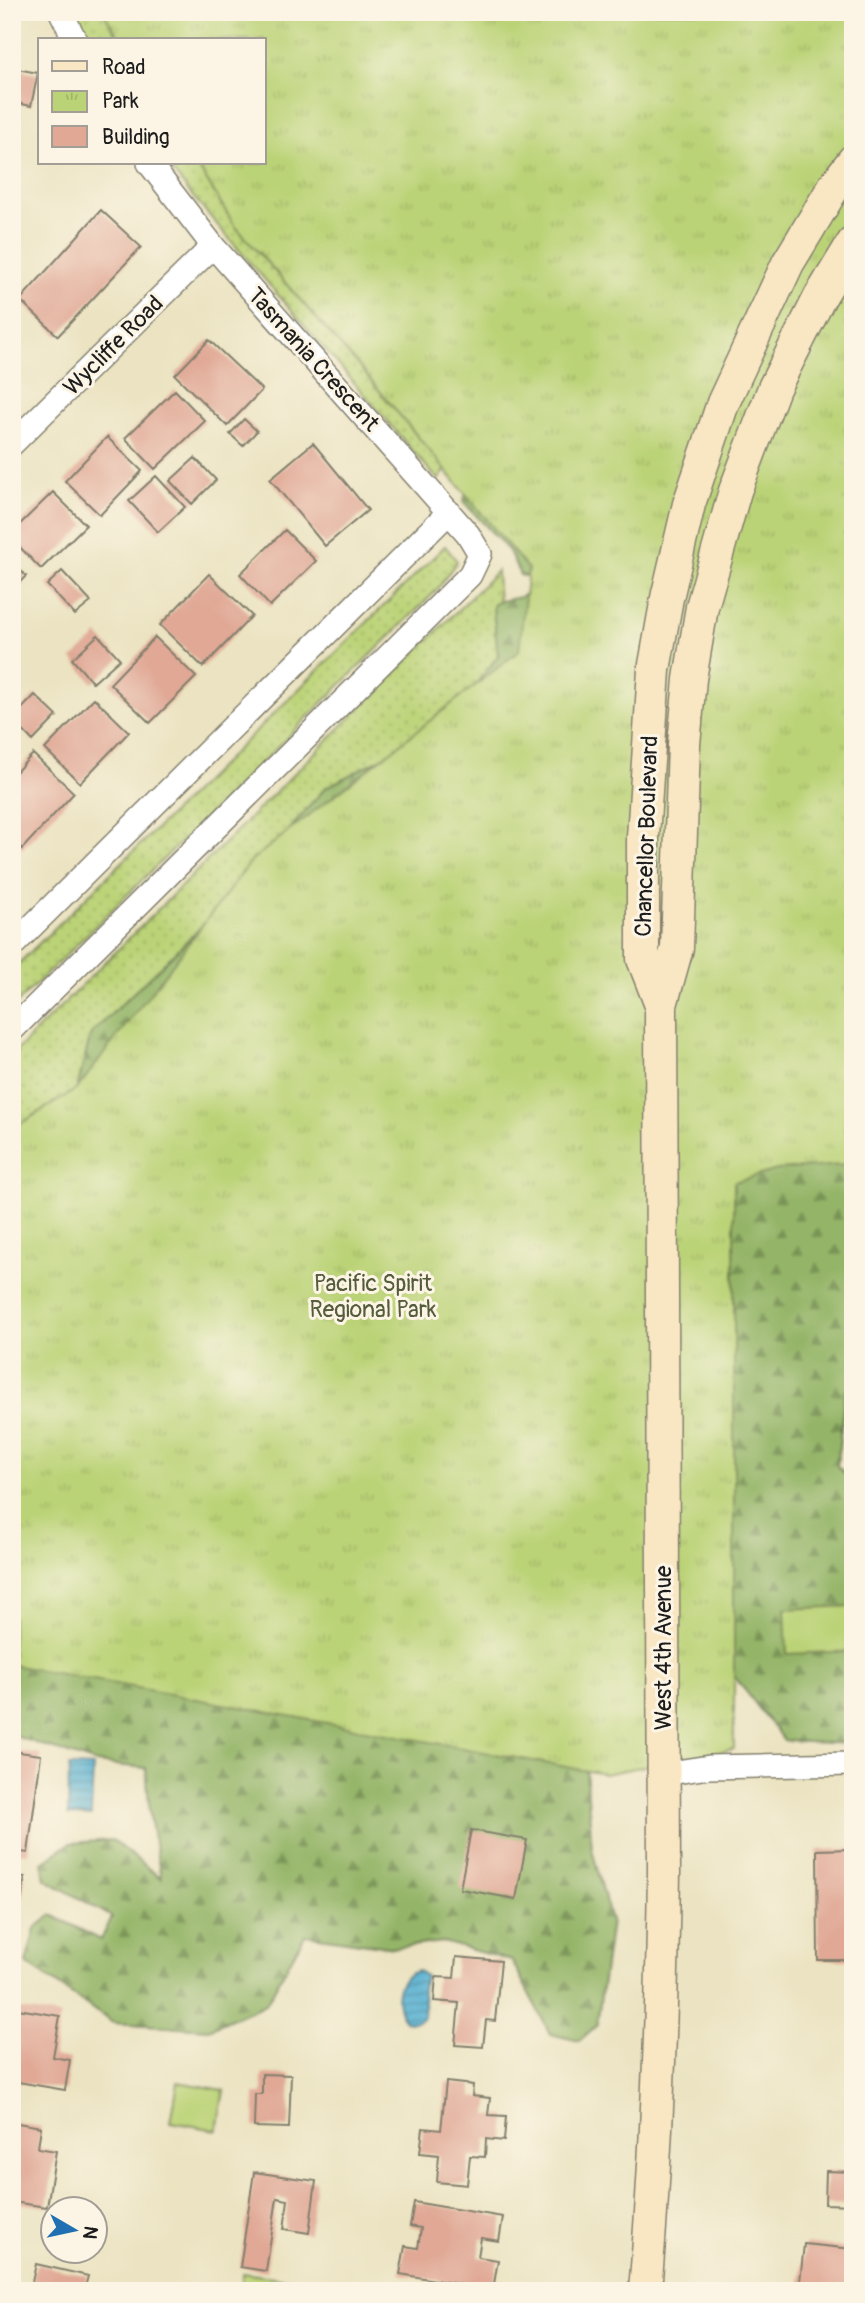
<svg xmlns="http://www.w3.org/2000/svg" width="865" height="2303" font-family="Pangolin,sans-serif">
<defs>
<pattern id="grass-dots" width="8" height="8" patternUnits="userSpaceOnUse" patternTransform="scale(1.75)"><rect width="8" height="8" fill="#bbd377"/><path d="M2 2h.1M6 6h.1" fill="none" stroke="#a0b566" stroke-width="1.8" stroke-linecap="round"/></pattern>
<pattern id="forest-firs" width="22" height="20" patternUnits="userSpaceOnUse" patternTransform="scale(1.75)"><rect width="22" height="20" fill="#94b568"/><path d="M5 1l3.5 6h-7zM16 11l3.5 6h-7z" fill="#789255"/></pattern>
<pattern id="park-tufts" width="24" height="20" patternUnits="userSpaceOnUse" patternTransform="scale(1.75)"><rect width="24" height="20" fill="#bbd377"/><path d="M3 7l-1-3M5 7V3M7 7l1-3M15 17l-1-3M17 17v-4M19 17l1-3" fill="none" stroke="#a0b566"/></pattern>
<pattern id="water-rules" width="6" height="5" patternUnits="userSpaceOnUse" patternTransform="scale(1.75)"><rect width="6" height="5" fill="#52afd1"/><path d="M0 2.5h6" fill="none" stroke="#438ea9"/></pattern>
</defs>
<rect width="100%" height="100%" fill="#fcf5e5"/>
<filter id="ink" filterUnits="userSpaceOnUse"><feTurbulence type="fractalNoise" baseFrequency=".0143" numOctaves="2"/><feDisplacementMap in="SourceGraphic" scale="14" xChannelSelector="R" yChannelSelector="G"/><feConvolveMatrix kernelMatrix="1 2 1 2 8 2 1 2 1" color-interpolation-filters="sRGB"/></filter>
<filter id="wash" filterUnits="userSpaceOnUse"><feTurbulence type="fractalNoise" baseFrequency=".00686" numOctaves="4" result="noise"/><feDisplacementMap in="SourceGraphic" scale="28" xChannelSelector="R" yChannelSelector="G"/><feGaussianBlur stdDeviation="1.57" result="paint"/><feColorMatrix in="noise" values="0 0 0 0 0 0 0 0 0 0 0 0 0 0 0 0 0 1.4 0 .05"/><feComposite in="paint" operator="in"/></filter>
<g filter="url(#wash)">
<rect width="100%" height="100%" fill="#ebe3c1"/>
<path fill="url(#grass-dots)" stroke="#6c784a" stroke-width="2" d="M75 12H103L121 40H90Z
M166 163H196L235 226 363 371 446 470 438 480 189 192Z
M445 546 457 561 436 591 12 1008V970Z
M497 571 501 645 499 656 444 725 231 898 91 1034 77 1089 12 1129V1055Z"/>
<path fill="url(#forest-firs)" stroke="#586842" stroke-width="2" d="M497 435 542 521 577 1647 592 1849 611 1921 597 2025 579 2041 550 2034 512 1961 443 1942 395 1948 305 1935 266 2004 209 2029 113 2023 26 1963 35 1928 52 1915 101 1940 112 1917 45 1879 42 1863 70 1843 112 1840 161 1878 150 1816 146 1768 96 1763 15 1736 12 1737V1129L77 1089 91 1034 231 898 325 788 444 725 498 656 493 607 495 602 520 597 539 586 537 578 520 575 509 551 463 501Z
M853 709V1388L845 1392 837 1466 853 1481V1744L784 1741 721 1659V1190Z"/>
<path fill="url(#park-tufts)" stroke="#6c784a" stroke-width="2" d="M103 12H853V1164L777 1170 734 1182V1749L604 1774 12 1665V1129L77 1089 253 859 519 651 528 569 363 371 235 226 196 163H264V40H121Z"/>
<path fill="#bbd377" stroke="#6c784a" stroke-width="2" d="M853 1606V1651L787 1654 785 1609Z
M178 2082 224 2090 217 2130 171 2122Z
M243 2273 302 2281 301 2291H241Z"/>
<path fill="url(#water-rules)" stroke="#376676" stroke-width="2" d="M69 1766 93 1767 91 1816 68 1815Z
M418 1971 425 1976C424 1982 422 1989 423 1995 425 2011 429 2025 405 2021 392 2003 395 1976 418 1971Z"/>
<g id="blocks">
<path fill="#e0a895" d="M12 68 38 73 31 106 12 102Z
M101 210 141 247 58 336 20 300Z
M209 340 262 390 227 426 175 375Z
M175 390 205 421 155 469 125 438Z
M244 419 257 431 243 446 230 434Z
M107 437 142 471 100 515 65 481Z
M313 443 368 510 325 546 270 479Z
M195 458 216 480 192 504 170 481Z
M156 476 185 507 158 532 129 501Z
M53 492 86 525 41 569 12 539V532Z
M285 530 316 561 270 606 240 574Z
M12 562 26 576 12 590Z
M62 571 91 602 75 615 47 585Z
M209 574 252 616 203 667 160 625Z
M98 635 120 659 93 683 72 659Z
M155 637 196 677 150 723 110 684Z
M35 695 57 716 33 741 12 719Z
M94 698 129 732 80 783 45 749Z
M33 754 74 793 22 849 12 839V776Z
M12 1751 41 1755 28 1853 12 1851Z
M471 1830 527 1840 516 1899 460 1889Z
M853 1849V1960H818L817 1850Z
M12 1875 25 1877 14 1947H12Z
M456 1957 501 1961 495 2021 486 2020 483 2047 455 2045 459 2003 434 2001 436 1977 454 1978Z
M12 2008 60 2016 53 2057 70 2060 65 2090 12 2081Z
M262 2074 291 2075 289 2128 254 2127 255 2094H262Z
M446 2082 473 2085 472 2096 490 2098 488 2115 506 2116 504 2141 486 2139 485 2157 470 2156 467 2185 437 2182 439 2155 420 2153 423 2128 441 2130Z
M12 2122 41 2127 38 2148 56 2151 47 2207 12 2202Z
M826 2171 853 2172V2205L825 2204Z
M254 2172 316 2181 309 2233 284 2229 288 2200 277 2198 266 2271 240 2267Z
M414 2202 503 2217 499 2241 481 2238 478 2257 498 2260 493 2290 400 2274 405 2246 418 2248 421 2228 410 2226Z
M804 2244 853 2249V2291H799Z
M36 2264 88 2276 84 2291H30Z"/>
</g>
</g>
<g filter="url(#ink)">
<use href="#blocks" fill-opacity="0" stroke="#84806e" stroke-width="2"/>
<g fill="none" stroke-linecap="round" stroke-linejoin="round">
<defs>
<path id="street" d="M61 12 75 40
M12 444 213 246
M12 946 449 512
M12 1030 470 575 480 554 468 534 213 246 149 163
M663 1774 709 1767 853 1764"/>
<path id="secondary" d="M661 1005 643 959V837L654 670 667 598 689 504 723 403 788 263 835 185 853 161
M645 2291C657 2152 662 2012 664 1873L661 1005 677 948 684 744 690 679 702 607 735 491 774 388 820 297 853 243"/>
</defs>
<use href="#street" stroke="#84806e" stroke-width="26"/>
<use href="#secondary" stroke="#84806e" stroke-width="35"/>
<use href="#street" stroke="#fff" stroke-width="23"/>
<use href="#secondary" stroke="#f9e7c3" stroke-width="32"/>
</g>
</g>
<g text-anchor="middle" stroke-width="6" stroke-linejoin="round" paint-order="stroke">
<g font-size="23" fill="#1c1c1c" stroke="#fcf5e5">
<text transform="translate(113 345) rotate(-45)" y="8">Wycliffe Road</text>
<text transform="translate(314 359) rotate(48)" y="8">Tasmania Crescent</text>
<text transform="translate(646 836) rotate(-88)" y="8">Chancellor Boulevard</text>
<text transform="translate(663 1648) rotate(-90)" y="8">West 4th Avenue</text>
</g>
<g font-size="23" fill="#545c3c" stroke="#fcf5e5">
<text x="373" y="1291">Pacific Spirit<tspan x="373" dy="26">Regional Park</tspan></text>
</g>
</g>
<rect width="865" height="2303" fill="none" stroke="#fcf5e5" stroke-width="42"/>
<rect x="38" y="38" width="228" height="126" fill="#fcf5e5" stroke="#a29e95" stroke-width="2"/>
<rect x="52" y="61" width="35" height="10" fill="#f9e7c3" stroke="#a29e95" stroke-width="2"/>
<text x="102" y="74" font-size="21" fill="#1c1c1c">Road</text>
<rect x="52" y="91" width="35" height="21" fill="url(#park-tufts)" stroke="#a29e95" stroke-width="2"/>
<text x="102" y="108" font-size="21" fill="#1c1c1c">Park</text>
<rect x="52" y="126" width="35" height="21" fill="#e0a895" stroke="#a29e95" stroke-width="2"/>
<text x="102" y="144" font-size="21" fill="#1c1c1c">Building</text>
<g transform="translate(74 2230) rotate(99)"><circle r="33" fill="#fcf5e5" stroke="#a29e95" stroke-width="2"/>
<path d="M0-5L12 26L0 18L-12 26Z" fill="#1f6fb2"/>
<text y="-10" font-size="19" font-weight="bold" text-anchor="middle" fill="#1c1c1c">N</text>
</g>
</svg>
